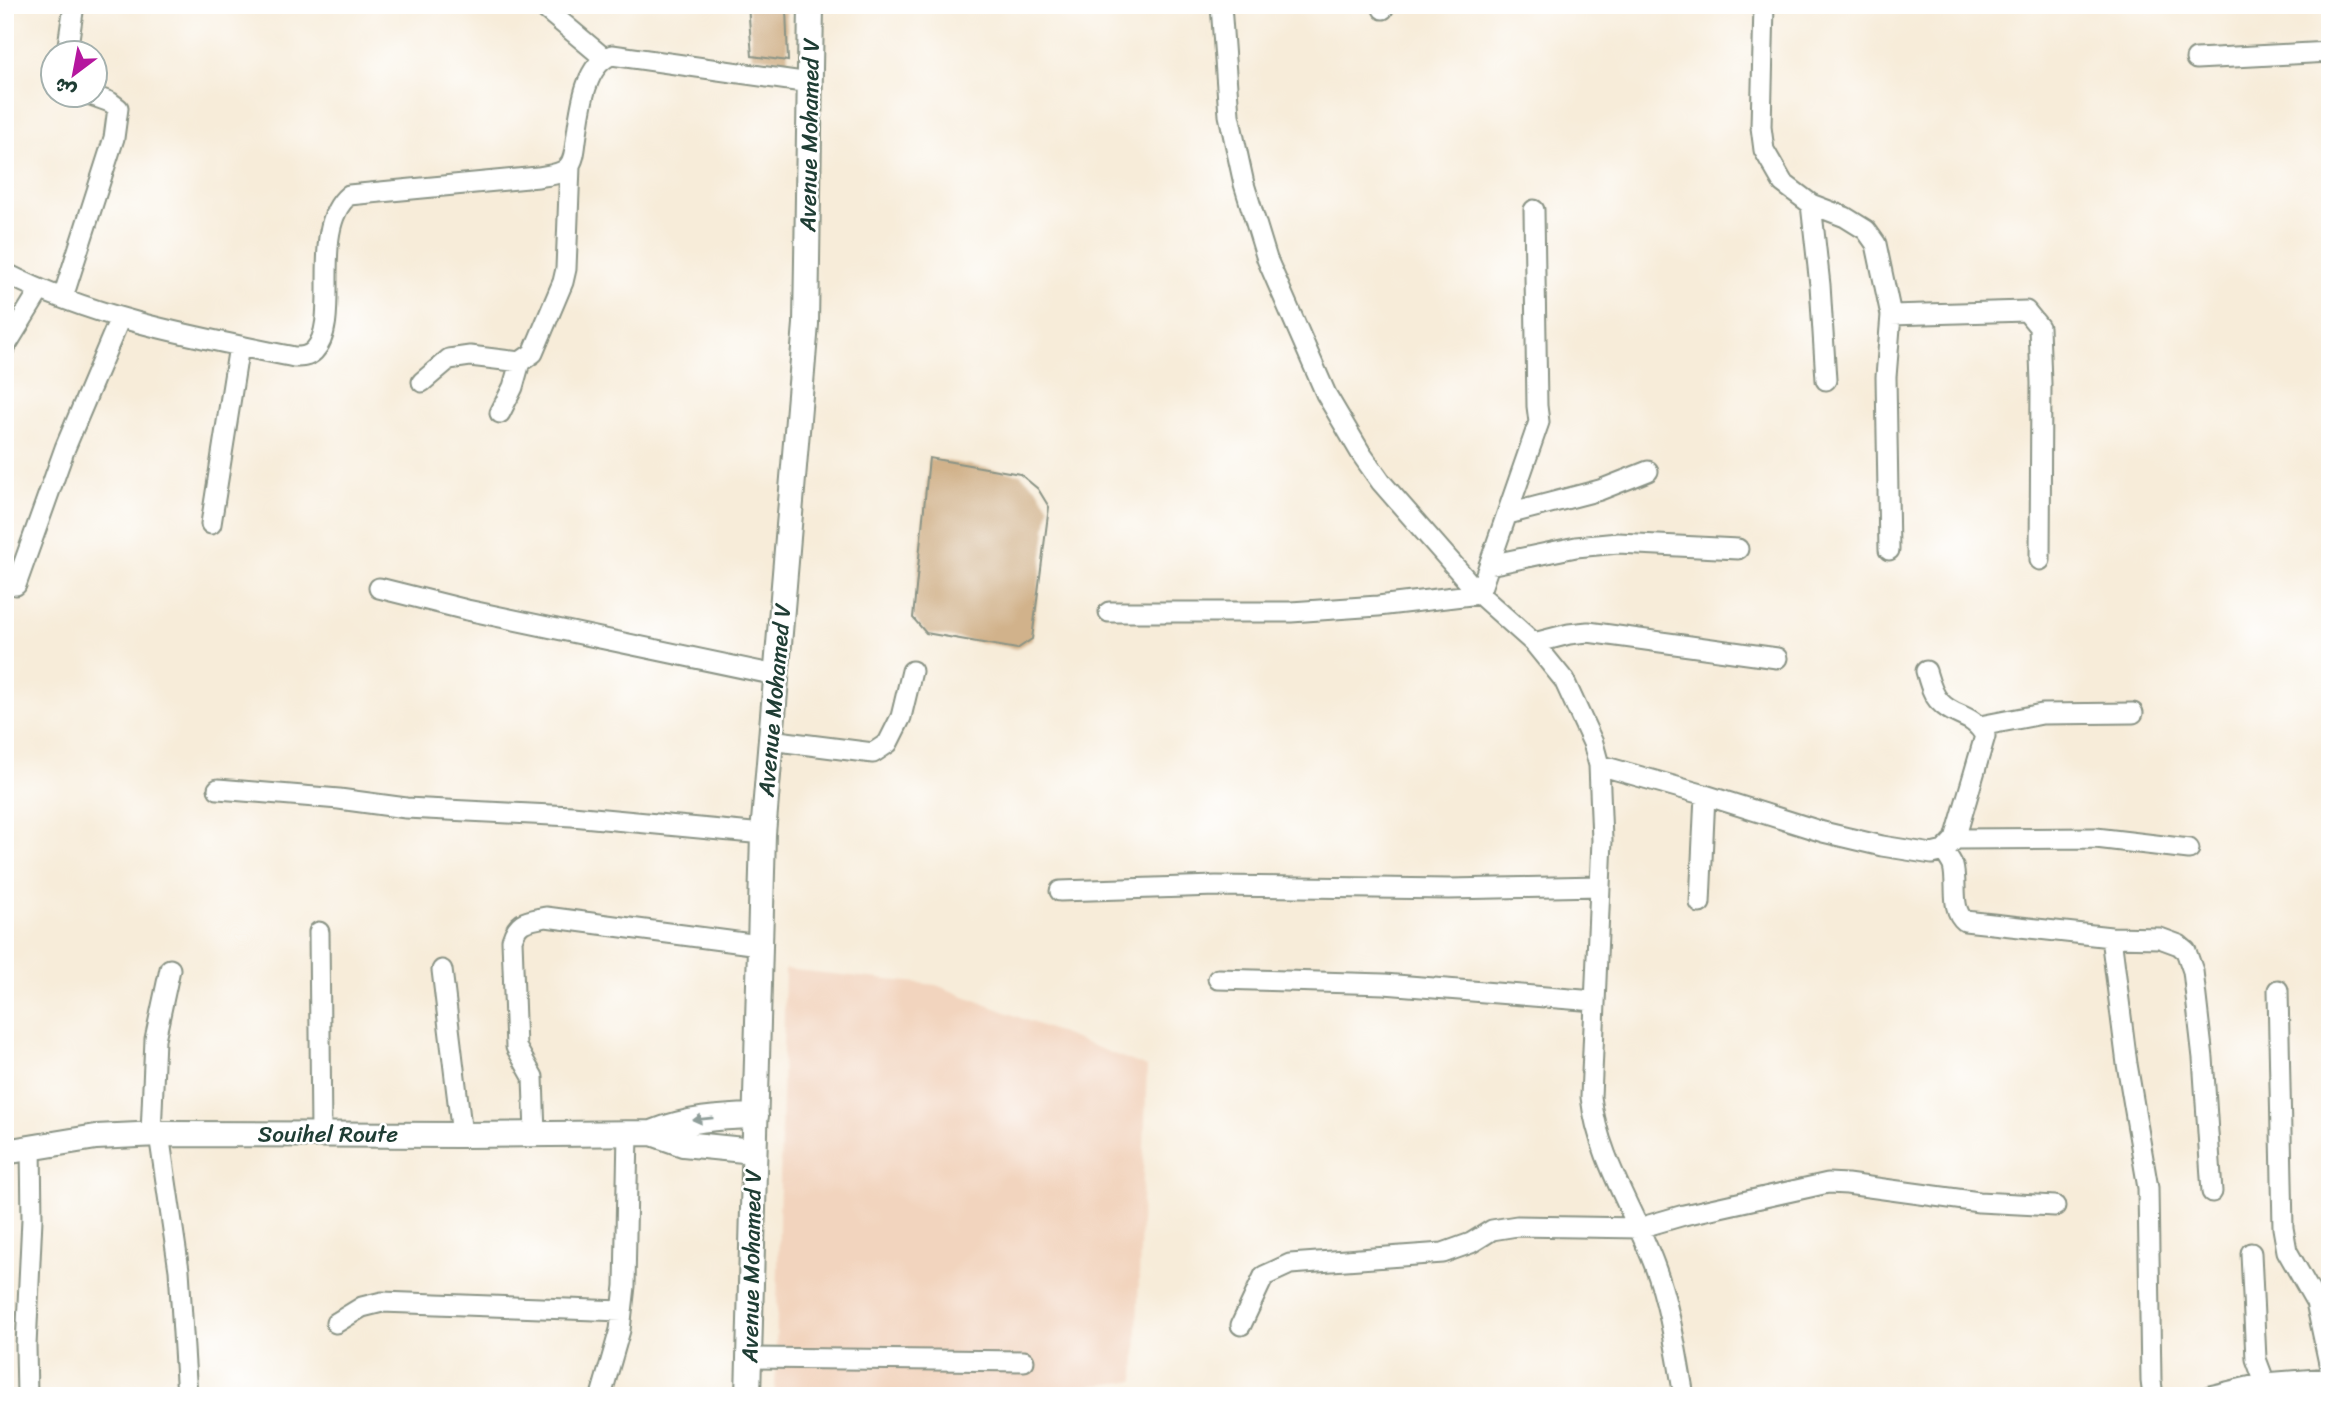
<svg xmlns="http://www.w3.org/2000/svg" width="2335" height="1401" font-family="Sriracha,'Playpen Sans Arabic',sans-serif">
<rect width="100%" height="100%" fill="#fff"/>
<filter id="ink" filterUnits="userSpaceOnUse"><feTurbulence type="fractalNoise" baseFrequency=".0143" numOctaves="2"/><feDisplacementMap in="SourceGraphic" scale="14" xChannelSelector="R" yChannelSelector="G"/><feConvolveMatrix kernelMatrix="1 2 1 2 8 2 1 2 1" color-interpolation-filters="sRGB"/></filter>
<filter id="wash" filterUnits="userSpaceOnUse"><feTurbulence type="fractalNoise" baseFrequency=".00686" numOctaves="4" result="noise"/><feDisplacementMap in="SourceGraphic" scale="28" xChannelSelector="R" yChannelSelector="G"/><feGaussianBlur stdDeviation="1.57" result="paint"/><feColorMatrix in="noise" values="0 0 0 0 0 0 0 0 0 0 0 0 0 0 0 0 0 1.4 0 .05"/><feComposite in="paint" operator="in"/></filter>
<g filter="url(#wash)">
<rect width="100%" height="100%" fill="#f7ecd9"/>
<path fill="#f2d4be" d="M785 969 936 985 1147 1067 1135 1381 1043 1391 1042 1396H775Z"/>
<g id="blocks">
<path fill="#d1b28b" d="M748 5 786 8 788 61 752 56Z
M929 458 1020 474 1038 489 1049 507 1032 639 1017 649 926 633 913 618Z"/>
</g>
</g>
<g filter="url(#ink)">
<use href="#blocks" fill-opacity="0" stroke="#8b9486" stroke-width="2"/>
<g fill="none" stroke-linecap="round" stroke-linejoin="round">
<defs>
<path id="minor" d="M541 5 604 58
M1221 5 1229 115 1244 184 1267 259 1326 394 1362 455 1381 482 1479 594 1534 643 1564 680 1593 743 1599 765 1602 840 1591 1097C1598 1158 1633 1208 1654 1264 1670 1306 1676 1351 1684 1396
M1764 5 1761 127 1764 150 1783 183 1811 204 1845 217 1866 230 1876 244 1891 315 1886 377 1889 550
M1383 9V5
M67 52 74 5
M2196 59 2330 52
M1811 204 1820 285 1826 380
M5 273C95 319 196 337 294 357 301 357 308 357 314 351 343 322 308 229 349 195L538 177C548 175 561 175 568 167 574 161 575 150 576 141 580 115 583 65 612 55L810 83
M63 297 114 138 118 108 110 102 88 94
M1891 315 2026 311 2039 327 2041 383 2040 560
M5 347 40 290
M422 382 449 359 470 356 520 362 533 353 563 282 566 269 570 166
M500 413 513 387 520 362
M1508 514 1600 490 1648 471
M211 524 239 346
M1489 565 1576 547 1618 543 1738 549
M16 585 65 448 120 318
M379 588 467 610 776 675
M1109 612H1291L1378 606 1479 594 1539 422 1537 406 1534 210
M1534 643 1569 634 1588 632 1777 658
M1980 726 2042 714 2133 713
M770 740 873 753 888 743 901 717 912 671
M1599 765 1705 795 1823 832 1882 846 1932 854 1944 851 1955 839 1985 736C1973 713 1954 718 1940 702 1932 694 1929 681 1926 671
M218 789 339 799 406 808 572 816 763 834
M1955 839 2096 838 2189 849
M1944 851C1947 856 1951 861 1953 866 1958 884 1950 909 1965 921L2111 937 2160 938 2179 945 2186 951 2193 971 2203 1058 2212 1192
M1060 891 1216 886 1449 889 1600 886
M1700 903 1705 795
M319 932 321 1134
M2111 937 2127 1064 2148 1188 2151 1381 2153 1396
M442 970 462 1135
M1218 979 1384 984 1595 1001
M2278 990 2283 1228 2287 1251 2316 1302 2330 1368
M151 1134 155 1039 170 969
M159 1134 179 1270 187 1396
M535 1134 533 1077 516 1047 512 940C518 920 527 921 546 917L759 945
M2251 1253 2256 1359 2265 1383
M336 1323 362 1307 382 1302 622 1311
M1241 1325 1264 1276 1290 1264 1443 1253 1471 1243 1492 1230 1517 1226 1639 1228 1684 1215 1828 1183 1847 1184 1979 1202 2055 1206
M749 1358 1024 1361
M27 1396 26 1346 32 1219 31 1147
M601 1396 620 1330 625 1286 628 1132
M2210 1396 2265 1383 2330 1378"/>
<path id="major" d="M652 1133 683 1144 754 1151
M5 1152 96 1137 159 1134 462 1135 652 1133C686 1119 719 1117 756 1116
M748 1396 763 834 806 324 811 5"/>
</defs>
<use href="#minor" stroke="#8b9486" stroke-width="23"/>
<use href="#major" stroke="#8b9486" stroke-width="28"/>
<use href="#minor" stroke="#fff" stroke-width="19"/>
<use href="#major" stroke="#fff" stroke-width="24"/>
</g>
<defs><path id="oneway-solid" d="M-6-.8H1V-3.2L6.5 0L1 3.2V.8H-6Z" transform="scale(1.75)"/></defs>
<use fill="#8f9e9a" href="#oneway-solid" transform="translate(703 1119) rotate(174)"/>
</g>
<g text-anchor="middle" stroke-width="5" stroke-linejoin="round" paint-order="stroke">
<g font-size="23" fill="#1f3d34" stroke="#fff">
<text transform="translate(809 135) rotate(-89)" y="8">Avenue Mohamed V</text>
<text transform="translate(774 700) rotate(-85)" y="8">Avenue Mohamed V</text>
<text x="328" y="1142">Souihel Route</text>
<text transform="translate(751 1266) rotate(-89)" y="8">Avenue Mohamed V</text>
</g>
</g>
<rect width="2335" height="1401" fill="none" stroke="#fff" stroke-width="28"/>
<g transform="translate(74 74) rotate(212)"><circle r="33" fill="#ffffff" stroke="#a5b1ae" stroke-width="2"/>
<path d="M0-5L12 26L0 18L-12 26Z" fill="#b5179e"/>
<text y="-10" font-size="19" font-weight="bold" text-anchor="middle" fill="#1f3d34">ش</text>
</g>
</svg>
